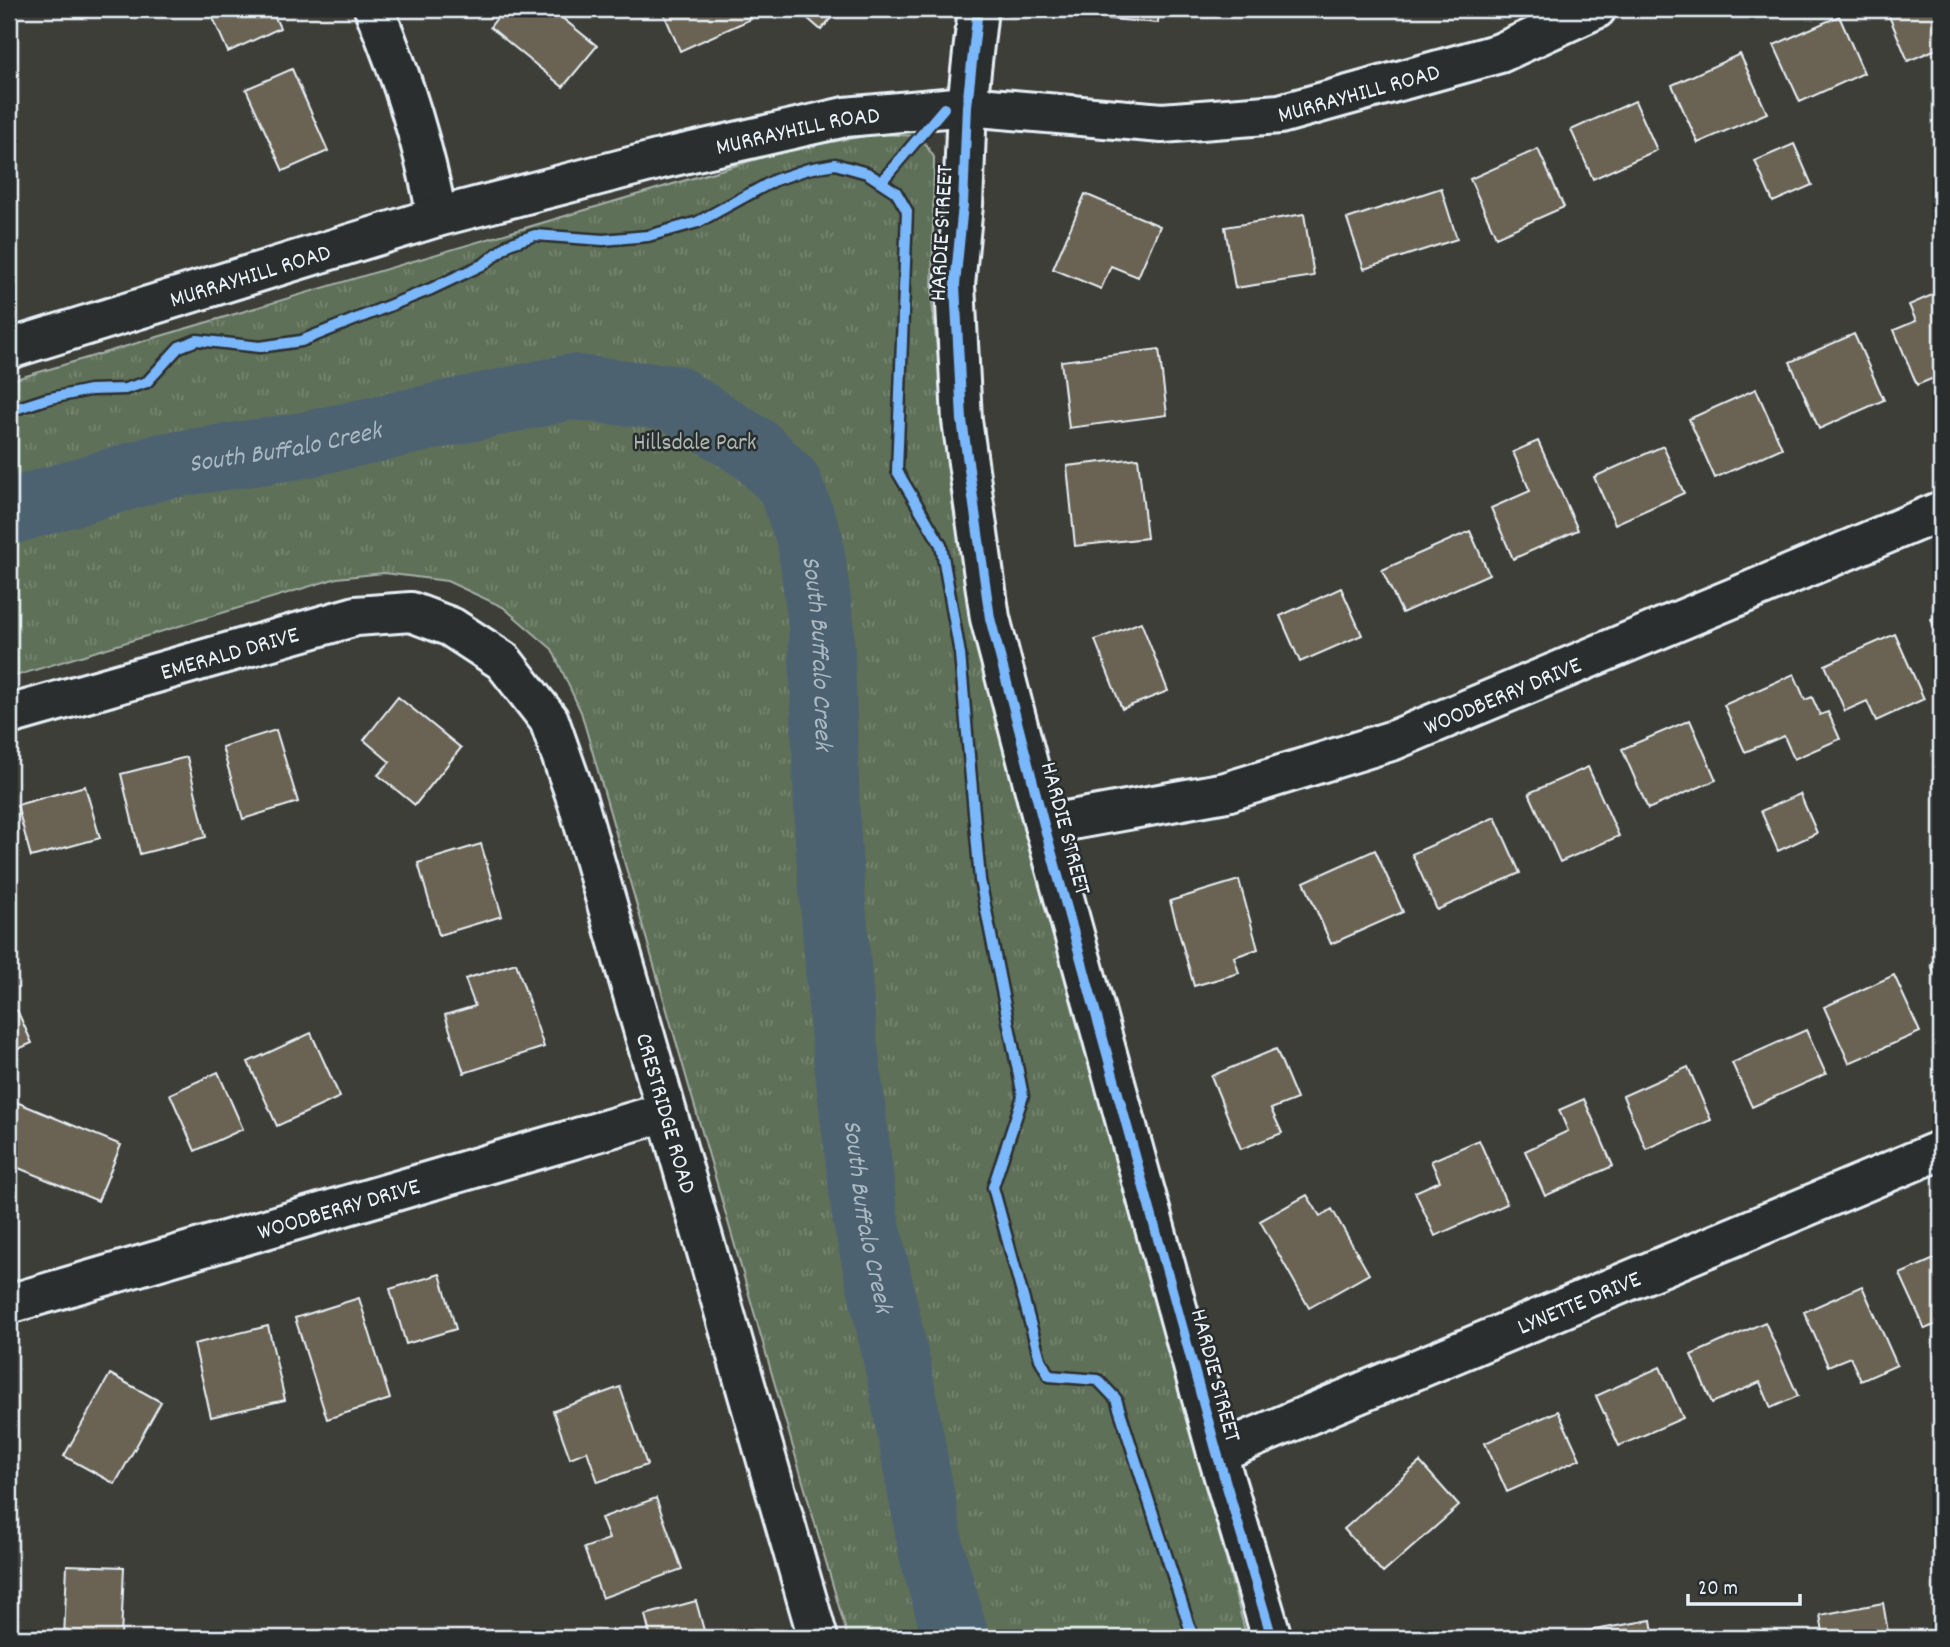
<svg xmlns="http://www.w3.org/2000/svg" width="1950" height="1647" font-family="Dekko,sans-serif">
<defs>
<pattern id="grass-tufts" width="24" height="20" patternUnits="userSpaceOnUse" patternTransform="scale(1.75)"><rect width="24" height="20" fill="#5f7059"/><path d="M3 7l-1-3M5 7V3M7 7l1-3M15 17l-1-3M17 17v-4M19 17l1-3" fill="none" stroke="#768572"/></pattern>
</defs>
<rect width="100%" height="100%" fill="#3e3e39"/>
<filter id="ink" filterUnits="userSpaceOnUse"><feTurbulence type="fractalNoise" baseFrequency=".0143" numOctaves="2"/><feDisplacementMap in="SourceGraphic" scale="14" xChannelSelector="R" yChannelSelector="G"/><feConvolveMatrix kernelMatrix="1 2 1 2 8 2 1 2 1" color-interpolation-filters="sRGB"/></filter>
<g filter="url(#ink)">
<path fill="url(#grass-tufts)" stroke="#a4b0a8" stroke-width="2" d="M877 134 920 136 934 157 932 300 952 500 967 590 1247 1638H848L581 712 552 649 503 607 447 581 384 573 337 578 9 678V381L791 149Z"/>
<g fill="none" stroke-linecap="round" stroke-linejoin="round">
<path stroke="#4d6271" stroke-width="66" id="s1" d="M9 512 164 466 299 446 570 387 674 398 757 451 789 483 810 540 821 624 828 840 843 1029 865 1216 899 1372 932 1553 956 1638"/>
</g>
<path fill="#6b6453" stroke="#e8f1f8" stroke-width="2" d="M209 9H271L280 28 228 52Z
M504 9H551L597 46 563 87 490 27Z
M662 9H746L751 19 680 51Z
M797 9H839L821 30Z
M1074 9H1159L1158 23 1073 16Z
M1886 9H1941V47L1908 61Z
M1839 16 1864 73 1800 102 1774 45Z
M1740 54 1767 113 1698 143 1672 85Z
M292 69 328 151 283 171 246 89Z
M1635 101 1657 150 1593 179 1571 130Z
M1794 144 1812 185 1773 202 1755 161Z
M1538 149 1564 207 1496 237 1470 179Z
M1441 188 1457 239 1364 269 1347 219Z
M1085 194 1160 226 1138 277 1111 266 1101 289 1053 269Z
M1304 214 1314 276 1235 288 1225 227Z
M1939 292 1941 298V375L1917 385 1894 330 1916 321 1909 305Z
M1854 334 1884 400 1819 429 1790 362Z
M1159 349 1167 415 1069 428 1061 361Z
M1756 389 1782 448 1715 478 1689 419Z
M1538 441 1578 530 1513 559 1491 508 1530 491 1513 452Z
M1663 446 1684 493 1615 524 1594 477Z
M1138 458 1147 538 1075 546 1067 466Z
M1470 531 1489 574 1402 613 1382 570Z
M1341 588 1362 635 1300 662 1280 616Z
M1941 614V642L1931 619Z
M1141 622 1168 691 1122 709 1095 640Z
M1895 634 1924 699 1876 721 1867 701 1845 711 1825 665Z
M1794 674 1805 700 1812 697 1820 715 1828 712 1840 739 1794 759 1784 736 1745 752 1724 705Z
M398 697 461 748 415 805 378 775 390 762 364 740Z
M1690 720 1716 780 1648 809 1622 749Z
M276 730 298 802 243 819 222 747Z
M187 757 206 837 140 854 121 774Z
M1588 767 1619 836 1560 862 1529 793Z
M85 786 100 838 31 857 17 805Z
M1800 794 1817 833 1778 851 1761 811Z
M1495 817 1520 873 1437 910 1412 854Z
M481 844 502 916 439 935 418 863Z
M1375 850 1403 912 1331 944 1304 882Z
M1239 880 1258 949 1234 957 1239 973 1194 986 1170 901Z
M1941 961V987L1931 965Z
M516 963 544 1047 464 1073 445 1015 475 1006 465 979Z
M1894 975 1920 1032 1849 1063 1824 1007Z
M17 1010 32 1043 9 1053V1014Z
M1806 1030 1826 1074 1752 1107 1732 1063Z
M311 1033 340 1097 277 1126 248 1062Z
M1276 1049 1297 1099 1271 1109 1282 1133 1241 1149 1211 1076Z
M1688 1067 1711 1120 1646 1149 1623 1096Z
M218 1072 243 1129 195 1151 170 1094Z
M9 1099 121 1145 98 1201 9 1164Z
M1584 1099 1613 1166 1545 1196 1525 1151 1568 1131 1559 1110Z
M1479 1140 1507 1204 1435 1236 1415 1192 1440 1181 1431 1161Z
M1307 1195 1320 1216 1332 1209 1369 1274 1309 1308 1260 1221Z
M1941 1256V1322L1925 1329 1900 1274Z
M440 1274 456 1329 406 1344 390 1289Z
M1862 1286 1897 1365 1861 1381 1850 1357 1828 1366 1804 1312Z
M359 1298 390 1399 327 1419 295 1318Z
M1765 1322 1798 1396 1771 1408 1760 1382 1712 1403 1691 1355Z
M268 1326 285 1400 211 1417 194 1344Z
M1660 1367 1683 1418 1619 1446 1596 1396Z
M110 1374 161 1402 115 1484 64 1456Z
M620 1387 647 1465 598 1482 587 1451 570 1458 553 1411Z
M1558 1411 1580 1459 1507 1492 1485 1443Z
M1420 1462 1459 1506 1383 1573 1344 1529Z
M656 1498 682 1569 602 1598 584 1548 609 1539 601 1518Z
M67 1565 124 1567 121 1638H64Z
M696 1601 706 1638H651L645 1615Z
M1883 1603 1889 1638H1824L1820 1615Z
M1941 1615V1638L1937 1616Z
M1651 1620 1654 1638H1566V1635Z"/>
<g fill="none" stroke-linecap="round" stroke-linejoin="round">
<defs>
<g id="street">
<path d="M374 9C402 76 424 145 437 217"/>
<path d="M978 9 967 106 963 205 955 285 962 420 990 618 1044 825 1217 1453 1272 1638"/>
<path id="s2" d="M9 349 437 217 661 159 845 117 967 106 1162 123 1280 114 1500 53 1596 9"/>
<path id="s3" d="M9 715 356 616 411 612 451 627 503 661 549 720 578 803 818 1638"/>
<path id="s4" d="M1044 825 1226 792 1394 740 1941 511"/>
<path id="s5" d="M9 1304 666 1112"/>
<path id="s6" d="M1217 1453 1941 1150"/>
</g>
</defs>
<use href="#street" stroke="#e8f1f8" stroke-width="44"/>
<use href="#street" stroke="#2a2d2e" stroke-width="38"/>
<defs>
<path id="cycleway" d="M978 9 967 106 963 205 955 285 962 420 990 618 1044 825 1217 1453 1272 1638
M881 182 944 108
M9 411 46 399 90 390 125 389 147 382 179 347 197 340 260 347 301 341 431 289 484 264 509 244 535 235 603 240 648 236 698 222 775 180 808 169 835 164 867 173 896 192 907 211 897 471 941 545 960 654 980 880 1023 1096 993 1187 1040 1359 1049 1376 1098 1380 1116 1399 1193 1638"/>
</defs>
<use href="#cycleway" stroke="#2a2d2e" stroke-width="15"/>
<use href="#cycleway" stroke="#7ab7fb" stroke-width="10"/>
</g>
</g>
<g text-anchor="middle" stroke-width="5" stroke-linejoin="round" paint-order="stroke">
<g font-size="24" fill="#e8f1f8" stroke="#2a2d2e">
<text dy="8" stroke="none"><textPath href="#s2" startOffset="1386">MURRAYHILL ROAD</textPath></text>
<text dy="8" stroke="none"><textPath href="#s2" startOffset="819">MURRAYHILL ROAD</textPath></text>
<text transform="translate(940 233) rotate(-87)" y="8">HARDIE STREET</text>
<text dy="8" stroke="none"><textPath href="#s2" startOffset="252">MURRAYHILL ROAD</textPath></text>
<text dy="8" stroke="none"><textPath href="#s3" startOffset="229">EMERALD DRIVE</textPath></text>
<text dy="8" stroke="none"><textPath href="#s4" startOffset="478">WOODBERRY DRIVE</textPath></text>
<text transform="translate(1067 828) rotate(75)" y="8">HARDIE STREET</text>
<text dy="8" stroke="none"><textPath href="#s3" startOffset="1006">CRESTRIDGE ROAD</textPath></text>
<text dy="8" stroke="none"><textPath href="#s5" startOffset="343">WOODBERRY DRIVE</textPath></text>
<text dy="8" stroke="none"><textPath href="#s6" startOffset="392">LYNETTE DRIVE</textPath></text>
<text transform="translate(1217 1375) rotate(75)" y="8">HARDIE STREET</text>
</g>
<g font-size="24" fill="#aab7b0" stroke="#2a2d2e">
<text x="695" y="449">Hillsdale Park</text>
</g>
<g font-size="26" font-style="italic" fill="#aab8c2" stroke="#2a2d2e">
<text dy="9" stroke="none"><textPath href="#s1" startOffset="284">South Buffalo Creek</textPath></text>
<text dy="9" stroke="none"><textPath href="#s1" startOffset="998">South Buffalo Creek</textPath></text>
<text dy="9" stroke="none"><textPath href="#s1" startOffset="1564">South Buffalo Creek</textPath></text>
</g>
</g>
<rect width="1950" height="1647" fill="none" stroke="#2a2d2e" stroke-width="35"/>
<rect x="18" y="18" width="1915" height="1612" fill="none" stroke="#e8f1f8" stroke-width="2.5" filter="url(#ink)"/>
<path d="M1688 1594v10h112v-10" fill="none" stroke="#e8f1f8" stroke-width="3.5"/>
<text x="1698" y="1594" font-size="21" fill="#e8f1f8" stroke="#2a2d2e" stroke-width="5" paint-order="stroke">20 m</text>
</svg>
